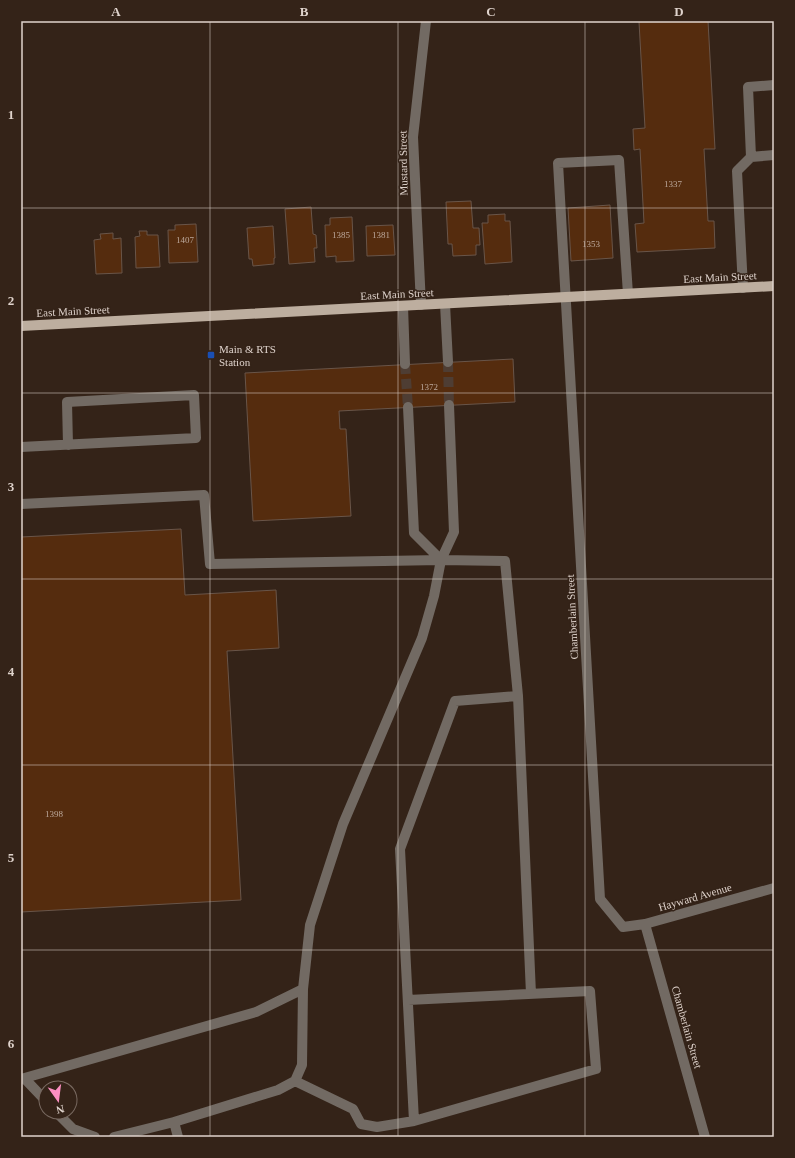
<svg xmlns="http://www.w3.org/2000/svg" width="795" height="1158" font-family="Georgia,serif">
<rect width="100%" height="100%" fill="#342318"/>
<path fill="#552c0e" stroke="#695549" d="M708 21 715 149H704L708 221H714L715 248 637 252 635 224 644 223 640 149 634 150 633 129 645 128 639 22Z
M471 201 473 228H479L480 245H476V255L453 256 452 244H448L446 202Z
M610 205 613 258 571 261 568 208Z
M311 207 313 234 316 235 317 248H314L315 262 289 264 285 209Z
M505 214V221H510L512 262 485 264 482 223H488V215Z
M352 217 354 261 336 262V256L326 257 325 225H330V218Z
M196 224 198 262 169 263 168 230H175V225Z
M393 225 395 255 367 256 366 226Z
M273 226 275 258H274V264L253 266 252 259H249L247 228Z
M139 231H147V235H158L160 267 136 268 135 237 140 236Z
M113 233V239L121 238 122 273 96 274 94 240 101 239 100 234Z
M513 359 515 402 339 411 340 429H346L351 516 253 521 245 373Z
M181 529 185 595 276 590 279 648 227 651 241 900 21 912V537Z"/>
<g fill="none" stroke-linecap="round" stroke-linejoin="round">
<path stroke="#4e3d33" stroke-width="10" stroke-dasharray="10 5" stroke-linecap="butt" d="M448 362 449 405
M405 364 408 407"/>
<path stroke="#726a63" stroke-width="10" d="M751 157 748 87 774 85
M743 288 737 171 751 157 774 155
M628 294 619 160 558 163 600 899 623 927 645 924 774 888
M445 304 448 362
M421 305 413 137 426 21
M403 306 405 364
M408 407 414 533 441 560
M21 447 196 438 194 395 67 402 68 445
M21 504 204 495 210 564 441 560 505 561 518 696 531 994
M645 924 705 1137
M408 1000 590 991 596 1069 414 1121 400 849 455 701 518 696
M21 1079 256 1012 303 989 310 925 343 824 422 638 434 596 441 560 454 532 449 405
M25 1079 46 1101
M295 1081 353 1109 361 1124 377 1127 414 1121
M56 1112 73 1129 95 1137
M174 1122 278 1090 295 1081 302 1065 303 989
M114 1137 174 1122 178 1137"/>
<path stroke="#bdae9f" stroke-width="10" d="M21 326 774 286"/>
</g>
<path fill="none" stroke="#dfd3cc" stroke-width="1" stroke-opacity="0.55" d="M210 21V1137M398 21V1137M585 21V1137M21 208H774M21 393H774M21 579H774M21 765H774M21 950H774"/>
<rect fill="#1a4fb4" stroke="#342318" stroke-width="1.5" x="207" y="351" width="8" height="8" rx="2"/>
<g text-anchor="middle" stroke-width="3" stroke-linejoin="round" paint-order="stroke">
<g font-size="9" fill="#bca99c">
<text x="673" y="187">1337</text>
<text x="341" y="238">1385</text>
<text x="381" y="238">1381</text>
<text x="185" y="243">1407</text>
<text x="591" y="247">1353</text>
<text x="429" y="390">1372</text>
<text x="54" y="817">1398</text>
</g>
<g font-size="11" fill="#dfd3cc" stroke="#342318">
<text transform="translate(403 163) rotate(-91)" y="4">Mustard Street</text>
<text transform="translate(720 277) rotate(-3)" y="4">East Main Street</text>
<text transform="translate(397 294) rotate(-3)" y="4">East Main Street</text>
<text transform="translate(73 311) rotate(-3)" y="4">East Main Street</text>
<text transform="translate(572 617) rotate(-93)" y="4">Chamberlain Street</text>
<text transform="translate(695 897) rotate(-16)" y="4">Hayward Avenue</text>
<text transform="translate(687 1027) rotate(74)" y="4">Chamberlain Street</text>
</g>
<g font-size="11" fill="#dfd3cc" stroke="#342318" text-anchor="start">
<text x="219" y="353">Main &amp; RTS<tspan x="219" dy="13">Station</tspan></text>
</g>
</g>
<rect width="795" height="1158" fill="none" stroke="#342318" stroke-width="44"/>
<g transform="translate(58 1100) rotate(166)"><circle r="19" fill="#342318" stroke="#786960"/>
<path d="M0-3L7 15L0 10L-7 15Z" fill="#fc8fc2"/>
<text y="-6" font-size="11" font-weight="bold" text-anchor="middle" fill="#dfd3cc">N</text>
</g>
<rect x="22" y="22" width="751" height="1114" fill="none" stroke="#dfd3cc" stroke-width="1.5"/>
<g font-size="13" text-anchor="middle" font-weight="bold" fill="#dfd3cc">
<text x="116" y="16">A</text>
<text x="304" y="16">B</text>
<text x="491" y="16">C</text>
<text x="679" y="16">D</text>
<text x="11" y="119">1</text>
<text x="11" y="305">2</text>
<text x="11" y="491">3</text>
<text x="11" y="676">4</text>
<text x="11" y="862">5</text>
<text x="11" y="1048">6</text>
</g>
</svg>
